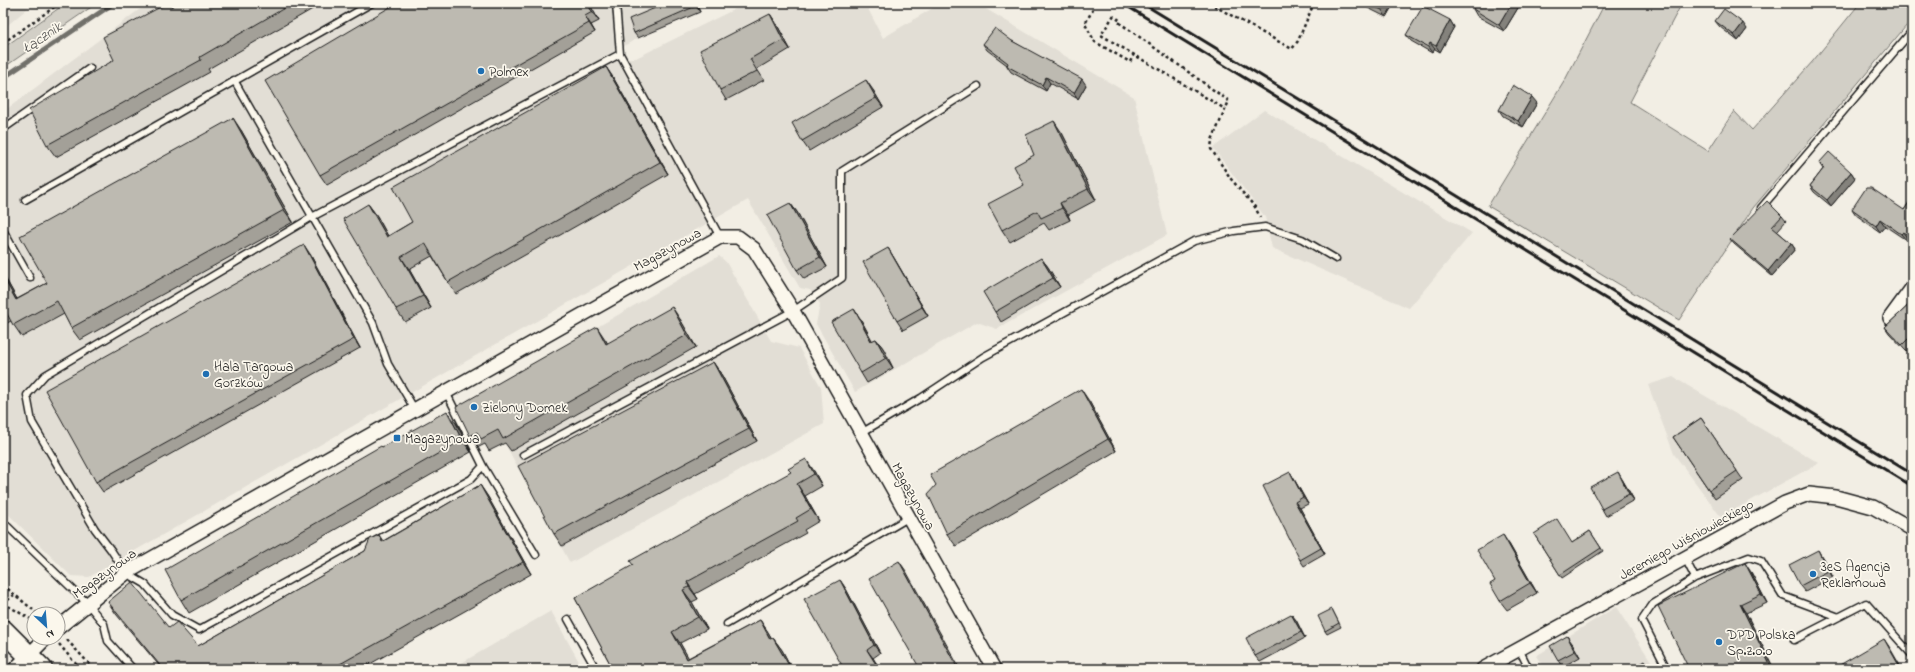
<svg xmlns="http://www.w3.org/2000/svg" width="1915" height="672" font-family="'Indie Flower',sans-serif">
<rect width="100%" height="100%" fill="#f2eee4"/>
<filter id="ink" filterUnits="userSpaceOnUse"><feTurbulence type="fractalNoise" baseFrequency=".025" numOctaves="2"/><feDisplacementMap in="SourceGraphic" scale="8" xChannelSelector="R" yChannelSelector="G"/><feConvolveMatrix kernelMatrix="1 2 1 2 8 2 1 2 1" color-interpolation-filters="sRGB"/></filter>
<g filter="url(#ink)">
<path fill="#e2ded5" d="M3 3H34L3 29Z
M148 3H717L638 38 603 58H636L741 6 752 3H865L883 38 941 3H976L1134 97 1167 235 997 329 977 322 855 392 816 324 820 304 810 290 800 288 748 200 89 577 71 576 3 509V112Z
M1264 110 1472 233 1409 308 1272 248 1265 217 1213 148Z
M719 256 726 262 771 341 799 348 821 387 824 424 570 563 479 396Z
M1673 377 1819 463 1721 517 1674 454 1648 385Z
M1616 607 1656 669H1545L1536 656Z
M551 611 583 669H451Z"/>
<path fill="#d2cfc6" stroke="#777671" d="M66 3H97L3 68V48Z
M1605 3H1682L1630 102 1708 151 1734 111 1752 130 1813 61 1860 3H1912V19L1753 208 1679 320 1488 206 1565 80Z"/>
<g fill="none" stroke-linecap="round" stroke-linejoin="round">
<path stroke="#716f6b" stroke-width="5" d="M3 78 114 3"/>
<defs>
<path id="service" d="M616 3 620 54 720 237
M234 80 373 323 388 364 415 410
M3 129 90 68
M25 200 372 3
M1761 208 1912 31
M3 230 30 278
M446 392 483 466 471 479 199 630 172 615 145 584 126 573 111 550 95 529 32 422 27 395 45 375 312 217 620 54
M861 433 921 398 983 357 1194 241 1234 231 1265 227 1302 239 1336 259
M523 455 793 311 842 278V171L978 86
M483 466 536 555
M3 522 87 603 104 624 108 641 133 669
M1685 558 1695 578 1749 557 1761 561 1783 596 1839 617
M568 619 596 669
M727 624 908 518
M1794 640 1866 603 1912 655
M1519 649 1529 669
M1667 669 1642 620 1653 604 1695 578"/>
<path id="minor" d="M1890 318 1912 288
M58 628 126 573 720 237H738L754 249 793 311 994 669
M15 669 46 638
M1483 669 1785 503 1809 494 1836 497 1873 507 1912 529"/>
<path id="primary" d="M3 630 42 669"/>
</defs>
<use href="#service" stroke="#1c1c1c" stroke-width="9"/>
<use href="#minor" stroke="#1c1c1c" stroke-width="16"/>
<use href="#primary" stroke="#1c1c1c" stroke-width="23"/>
<path stroke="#1c1c1c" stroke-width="2.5" stroke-dasharray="3 3" stroke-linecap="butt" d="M1209 3 1292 49 1298 41 1314 3
M1093 9 1085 24 1095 42 1130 62 1134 54
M1114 15 1101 35 1225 109
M1119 18 1117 21 1229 101 1212 140 1211 149 1231 179 1255 207 1260 217
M3 43 60 3
M3 585 38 614
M3 603 34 621
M3 604 14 595
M67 640 94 669
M59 644 80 669"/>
<use href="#service" stroke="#fbf7ec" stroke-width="6"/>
<use href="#minor" stroke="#fbf7ec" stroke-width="13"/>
<use href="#primary" stroke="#fbf7ec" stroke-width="20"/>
<path stroke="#1c1c1c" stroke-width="3" d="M1122 3 1912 486
M1142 3 1912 474"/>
</g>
<path fill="#a3a098" stroke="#1c1c1c" d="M177 3H323L208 69 210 72 56 157 47 145 171 6Z
M397 3H589L599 21 591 25 595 32 327 185 320 175Z
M696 3 700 12 638 38 634 33Z
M1282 3H1300L1298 9Z
M1358 3H1394L1386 17Z
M1469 3H1521L1504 31 1477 16 1473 9 1475 6Z
M770 14 776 23 790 49 757 69 764 80 726 100 720 90Z
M1450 20 1454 27 1440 52 1435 49 1432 53 1411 41 1406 35Z
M1715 21 1747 29 1738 41 1720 27Z
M1012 41 1086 85 1078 99 1050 83 1046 91 1011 72 1007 66V65L987 50 983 44Z
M606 67 614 79 668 174 456 294 448 282 432 256 409 269 431 308 405 322 396 309 368 204 377 216 388 236 412 222Z
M873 90 883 107 809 151 802 141Z
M1537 103 1523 127 1503 116 1499 110Z
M241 130 293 222 80 340 71 328 64 314 22 337 11 321 3 325V274L17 299 47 283Z
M1062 133 1096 200 1068 215 1070 220 1049 230 1044 223 1010 242 1002 230 1024 185 1034 155Z
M1819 163 1851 172 1855 178 1831 206 1814 192 1810 186 1823 169Z
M1912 198V241L1907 238 1906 240 1885 226 1880 232 1856 215 1852 209 1904 210Z
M790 203 797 212 827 267 804 279 797 270Z
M1782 216 1786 221 1777 231 1791 243 1795 249 1772 276 1734 244 1730 239Z
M888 248 894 258 928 316 903 330 897 321Z
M310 254 360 348 103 492 96 482Z
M1041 258 1048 267 1060 287 1001 322 995 312Z
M1912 302V346L1906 351 1889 333 1885 327Z
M860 318 872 341 876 339 883 348 893 368 867 383 861 373Z
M680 319 696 347 511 451 505 443 489 451 485 444 479 447 470 436 605 339 608 344Z
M713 362 721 374 757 441 562 546 554 534Z
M1089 401 1116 451 956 546 947 534Z
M1701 418 1743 480 1715 499 1673 437Z
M456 423 471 452 189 613 181 600 382 447Z
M814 471 822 486 805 496 819 521 804 530 806 533 695 594 698 599 692 602 707 629 680 643 688 658 760 620 768 632 772 639 773 638 782 650 792 669H613L575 598Z
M1290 472 1294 479 1308 504 1300 508 1325 554 1304 566 1300 560Z
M1622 479 1634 500 1606 516 1602 509Z
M480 485 488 497 531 574 361 669H162L116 614 108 602 169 628 198 646 365 551 379 535 383 541Z
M1590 531 1603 551 1562 578 1534 534 1572 543Z
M1509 544 1537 593 1507 610 1500 601 1495 581Z
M1822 557 1833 577 1805 592 1800 586Z
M1751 572 1767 603 1746 613 1774 669H1689Z
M840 580 846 589 880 653 873 658 880 669H844Z
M1332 609 1341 627 1327 634 1325 631Z
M1291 614 1296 620 1305 638 1260 662 1255 656Z
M1572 643 1580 657 1562 667 1558 660Z"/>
<path fill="#84827c" stroke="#1c1c1c" d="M587 3H589L599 21 592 12Z
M695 3H696L700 12 696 6Z
M1293 3H1300L1298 9Z
M1386 3H1394L1386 17 1382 10Z
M1512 3H1521L1504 31 1499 25Z
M1762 3H1766L1764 6Z
M770 14 776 23 790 49 783 40Z
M585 16 591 25 595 32 589 23Z
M1450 20 1454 27 1440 52 1436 46Z
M1743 23 1747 29 1738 41 1734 35Z
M1430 43 1435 49 1432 53 1428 47Z
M606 67 614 79 668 174 660 162Z
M1046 77 1050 83 1046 91 1042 85Z
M1082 79 1086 85 1078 99 1074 93Z
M866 80 873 90 883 107 876 98Z
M1532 97 1537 103 1523 127 1518 121Z
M233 118 241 130 293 222 284 210Z
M1054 121 1062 133 1096 200 1088 189Z
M1851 172 1855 178 1831 206 1827 200Z
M790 203 797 212 827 267 820 257Z
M1060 203 1068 215 1070 220 1062 208Z
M368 204 377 216 395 249 387 237Z
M1880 219 1885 226 1880 232 1876 226Z
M1903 232 1907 238 1906 240 1901 234Z
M1791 243 1795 249 1772 276 1768 271Z
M304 245 310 254 360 348 354 339Z
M888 248 894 258 928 316 922 307Z
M401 257 409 269 431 308 423 296Z
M1041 258 1048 267 1060 287 1053 278Z
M3 274 24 312 16 300 3 277Z
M672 307 680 319 696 347 687 335Z
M854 309 860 318 878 351 871 341Z
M597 327 605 339 615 356 606 344Z
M876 339 883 348 893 368 886 358Z
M713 362 721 374 757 441 749 429Z
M1081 389 1089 401 1116 451 1108 439Z
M447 411 456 423 471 452 462 440Z
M806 459 814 471 822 486 814 474Z
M1290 472 1294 479 1308 504 1303 497Z
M1618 472 1634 500 1629 494Z
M797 484 805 496 819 521 811 509Z
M480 485 488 497 531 574 523 562Z
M1295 502 1300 508 1325 554 1321 548Z
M1503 535 1509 544 1537 593 1530 583Z
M1818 550 1822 557 1833 577 1828 571Z
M899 561 906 571 960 669H958Z
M1745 563 1751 572 1767 603 1761 594Z
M840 580 846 589 880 653 874 645Z
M687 582 695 594 698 599 689 587Z
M683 590 692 602 707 629 698 617Z
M1740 604 1746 613 1774 669H1772Z
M1291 614 1296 620 1305 638 1301 632Z
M760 620 768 632 779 651 770 639Z
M672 632 680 643 695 669 687 659Z
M1567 636 1572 643 1580 657 1575 651Z
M773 638 782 650 792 669H791Z
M1884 639 1890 648 1902 669H1901Z
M867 650 873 658 880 669H879Z"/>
<path fill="#bdbab1" stroke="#1c1c1c" d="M168 3 171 7 177 3H293L200 57 201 60 47 145 29 110 114 60 103 37Z
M397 3H587L592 12 585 16 589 23 320 175 265 81Z
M667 3H695L696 6 634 33 629 19Z
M1367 3H1386L1382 10Z
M1475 3H1512L1499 25 1473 9 1476 4Z
M1423 6 1450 20 1436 46 1430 43 1428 47 1406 35Z
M1724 9 1743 23 1734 35 1715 21Z
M770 14 783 40 750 59 757 71 720 90 700 50Z
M995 28 1012 41 1082 79 1074 93 1046 77 1042 85 1007 66 1008 63 983 44Z
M606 67 660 162 448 282 425 243 401 257 423 296 396 309 343 219 368 204 387 237 412 222 393 187Z
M866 80 876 98 802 141 792 123Z
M1513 85 1532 97 1518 121 1499 110Z
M233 118 284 210 71 328 57 301 13 325 4 308H3V277L16 300 47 283 20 236Z
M1054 121 1088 189 1060 203 1062 208 1041 218 1037 211 1002 230 988 204 1024 185 1014 166 1034 155 1026 135Z
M1829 152 1851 172 1827 200 1810 186 1824 168 1819 163Z
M1866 188H1871L1904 210 1912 198V238L1903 232 1901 234 1880 219 1876 226 1852 209Z
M1767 201 1782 216 1772 227 1791 243 1768 271 1730 239Z
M790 203 820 257 797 270 767 215Z
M304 245 354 339 96 482 45 390Z
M888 248 922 307 897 321 863 262Z
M1041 258 1053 278 995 312 983 292Z
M1912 302V335L1902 345 1885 327Z
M672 307 687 335 503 439 498 430 481 439 477 432 470 436 456 407 597 327 606 344Z
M854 309 871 341 876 339 886 358 861 373 831 322Z
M713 362 749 429 554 534 518 466Z
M1081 389 1108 439 947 534 928 494 936 485 930 475Z
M447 411 462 440 181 600 165 570 381 446 382 447Z
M1701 418 1737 471 1709 490 1673 437Z
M806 459 814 474 797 484 811 509 796 518 798 521 687 582 689 587 683 590 698 617 672 632 687 659 760 620 770 639 773 638 791 669H613L575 598 633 565 630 561 791 472 788 469Z
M1290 472 1303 497 1295 502 1321 548 1300 560 1263 486Z
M1618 472 1629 494 1602 509 1590 487Z
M480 485 523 562 331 669H163L108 602 132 582 169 628 177 622 198 646 365 551 370 539 379 535 382 542Z
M1557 519 1572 543 1590 531 1601 548 1560 575 1534 534Z
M1503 535 1530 583 1500 601 1490 584 1495 581 1477 550Z
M1818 550 1828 571 1800 586 1789 565Z
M899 561 958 669H920L869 579Z
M1745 563 1761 594 1740 604 1772 669H1689L1658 606Z
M840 580 874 645 867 650 879 669H844L804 599Z
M1332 609 1339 623 1325 631 1318 616Z
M1291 614 1301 632 1255 656 1246 638Z
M1567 636 1575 651 1558 660 1550 646Z
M1884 639 1901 669H1833Z
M1645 661 1650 669H1632Z"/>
</g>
<g fill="#1f6fb2" stroke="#fbf7ec" stroke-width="1.5">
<circle cx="481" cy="71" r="4"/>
<circle cx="206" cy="374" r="4"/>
<circle cx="474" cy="407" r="4"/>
<rect x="393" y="434" width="8" height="8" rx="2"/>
<circle cx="1813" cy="574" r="4"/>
<circle cx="1719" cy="642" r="4"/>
</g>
<g text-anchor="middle" stroke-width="3.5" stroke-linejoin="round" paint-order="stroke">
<g font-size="14" fill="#1c1c1c" stroke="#fbf7ec" text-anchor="start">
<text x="489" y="76">Polmex</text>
<text x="214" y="371">Hala Targowa<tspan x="214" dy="16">Gorzków</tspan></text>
<text x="482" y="412">Zielony Domek</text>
<text x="405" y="443">Magazynowa</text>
<text x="1821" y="571">3eS Agencja<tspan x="1821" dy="16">Reklamowa</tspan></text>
<text x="1727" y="639">DPD Polska<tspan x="1727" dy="16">Sp.z.o.o</tspan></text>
</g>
<g font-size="14" fill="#1c1c1c" stroke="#fbf7ec">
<text transform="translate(667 249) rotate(-29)" y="5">Magazynowa</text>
<text transform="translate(914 496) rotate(61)" y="5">Magazynowa</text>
<text transform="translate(1686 539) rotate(-29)" y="5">Jeremiego Wiśniowieckiego</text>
<text transform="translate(104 573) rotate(-36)" y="5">Magazynowa</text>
</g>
<g font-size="15" font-style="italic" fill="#545351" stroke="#fbf7ec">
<text transform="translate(42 37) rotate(-34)" y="5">Łącznik</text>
</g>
</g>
<rect width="1915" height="672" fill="none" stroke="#fbf7ec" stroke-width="16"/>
<rect x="8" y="8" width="1899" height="656" fill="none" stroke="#1c1c1c" stroke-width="1.5" filter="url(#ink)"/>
<g transform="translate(46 626) rotate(154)"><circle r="19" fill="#fbf7ec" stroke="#a29f99"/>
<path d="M0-3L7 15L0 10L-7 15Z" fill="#1f6fb2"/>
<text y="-6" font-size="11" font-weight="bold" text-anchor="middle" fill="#1c1c1c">N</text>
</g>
</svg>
